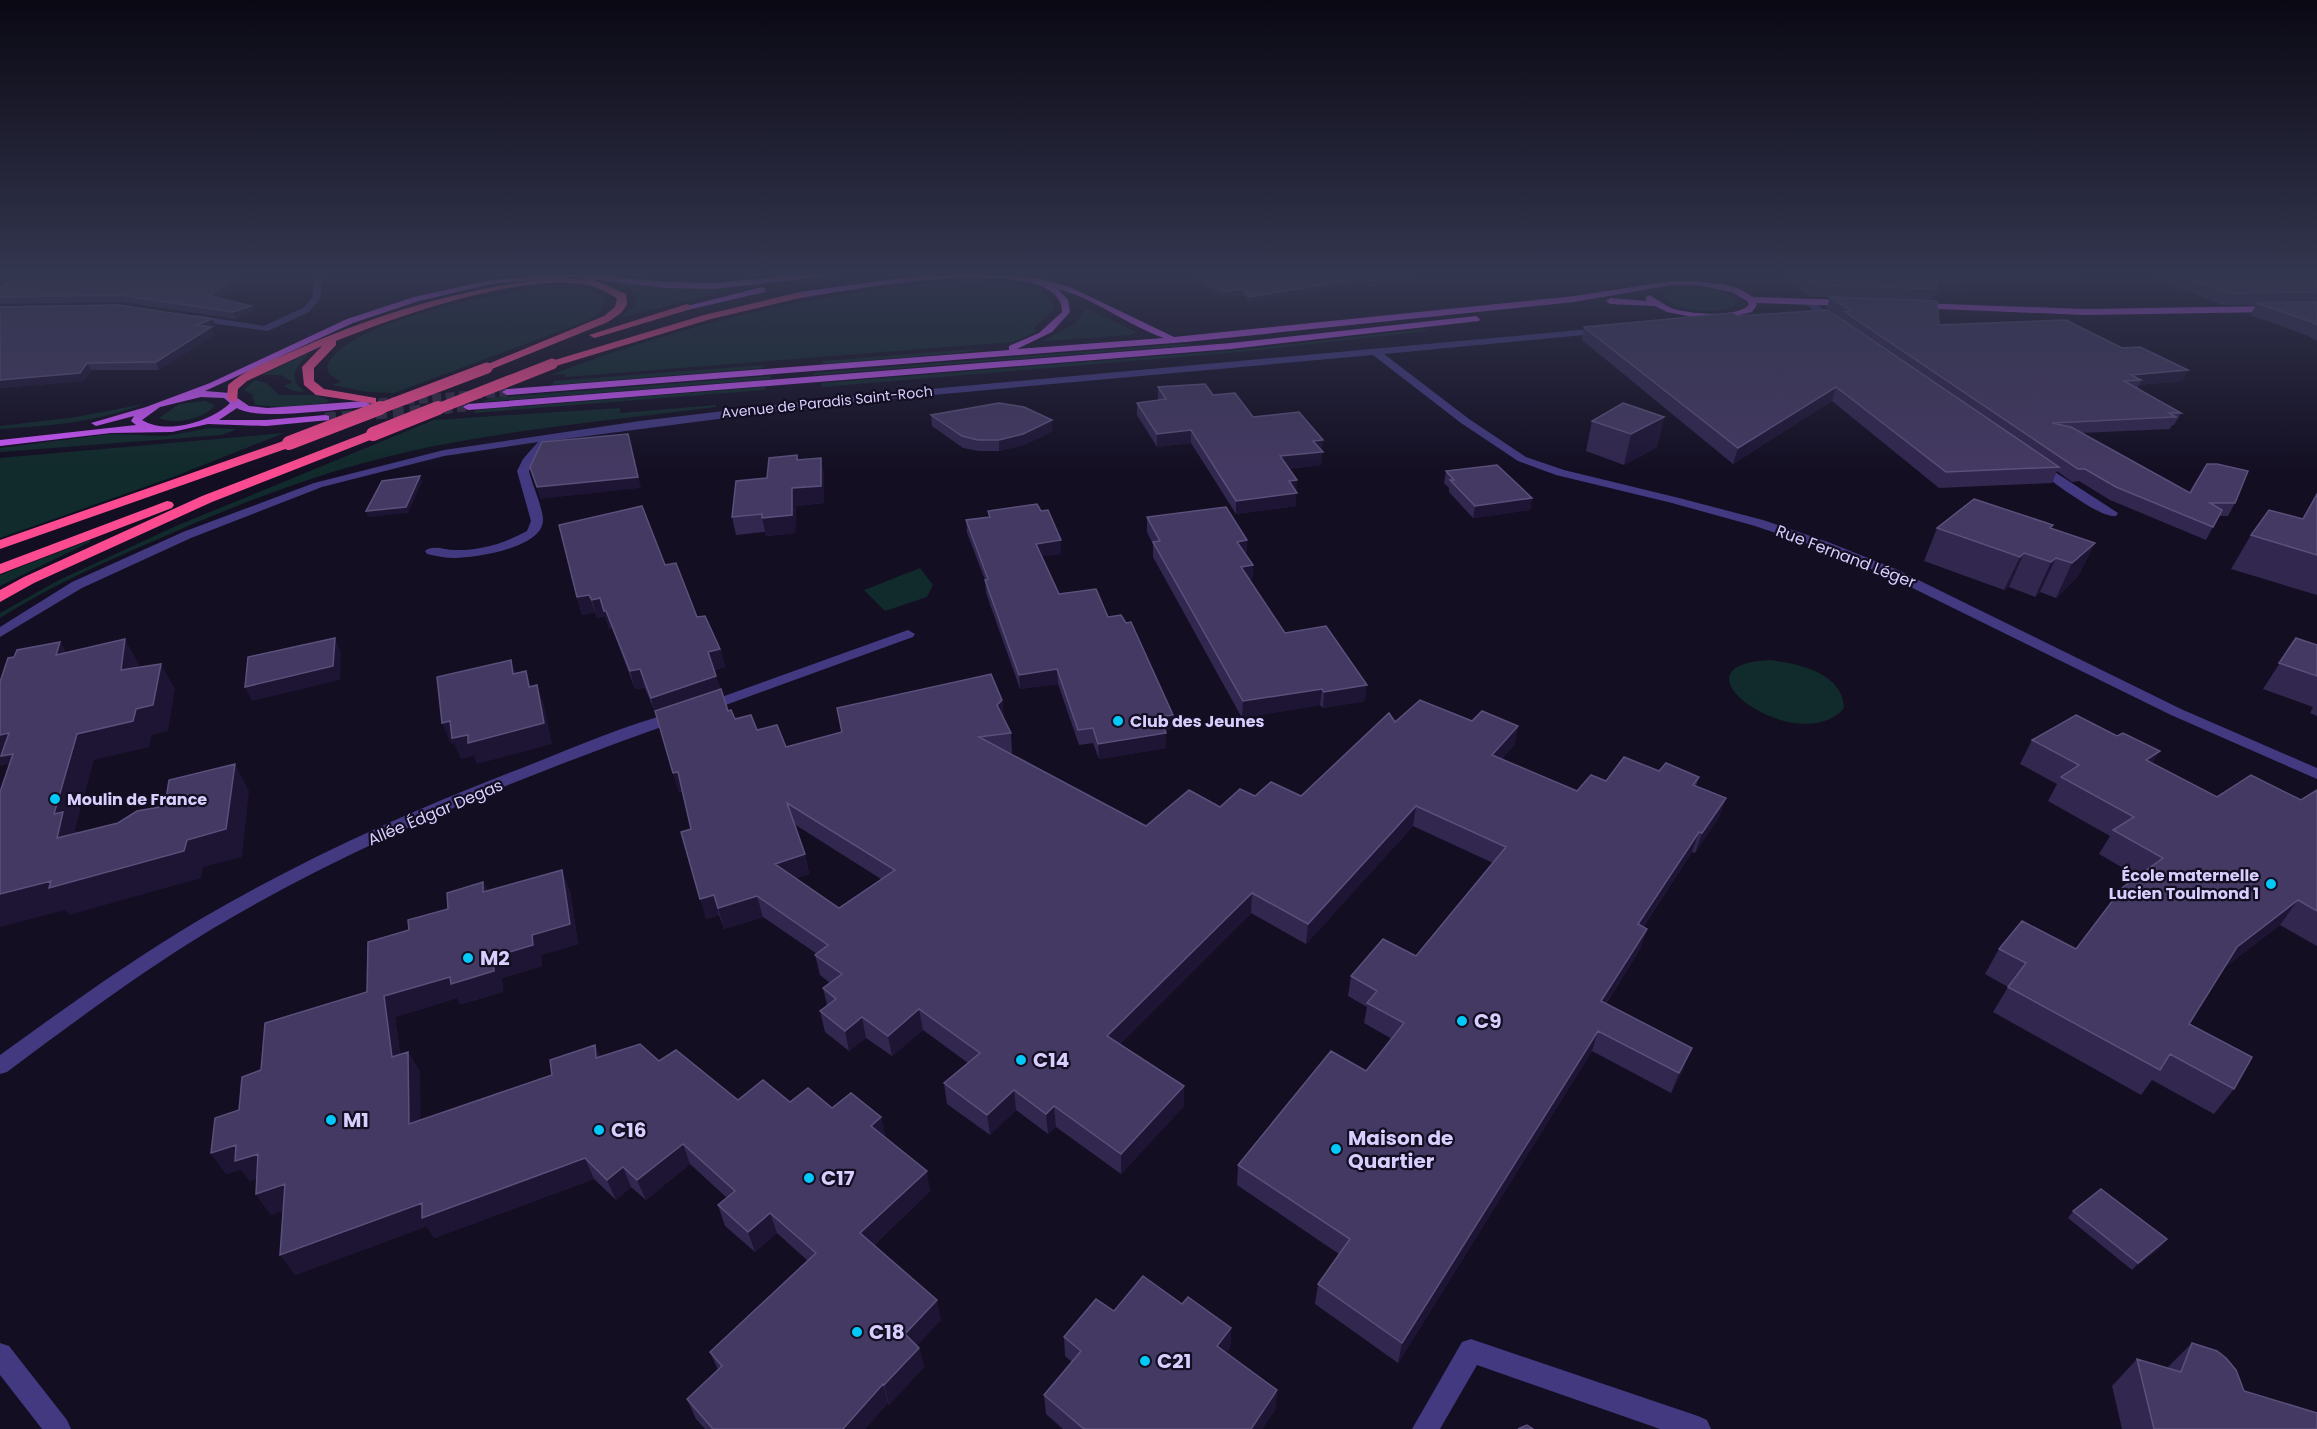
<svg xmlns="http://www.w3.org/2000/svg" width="2317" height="1429" font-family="Poppins,sans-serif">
<rect width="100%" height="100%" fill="#130e22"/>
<path fill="#112a2b" d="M965 280C988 280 1050 280 1054 309L1033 329 1038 331 1013 342 565 377V374L551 375C684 324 823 291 965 280Z
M622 283 667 288 732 289 620 318 635 305 636 298 629 288 620 284Z
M560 288 581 289 595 292 605 298C605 310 597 315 587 321L394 393 368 392 332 385 341 382 329 374 327 366C347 319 511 289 560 288Z
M1677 288C1692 287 1732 287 1736 304 1723 317 1673 311 1663 296L1664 292Z
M1085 310H1090L1136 332 1131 335 1043 341 1076 323Z
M1424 329 1429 331 1240 352 822 387V383L1249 349Z
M1183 344 1192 345 813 375 814 373Z
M986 348 958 353 823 364 822 361Z
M311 352C297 365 285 377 305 392L293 391 284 386 293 382 281 375H262Z
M764 365V368L552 385 554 381Z
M771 376V379L482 402 491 398Z
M255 380 266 383 279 395H315L330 400 325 403 284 407 255 405 252 394 244 390Z
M765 387V390L474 413 476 410Z
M205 401 214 405 213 408C201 419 174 425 159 418L179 404Z
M144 404C97 422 50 426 0 429V426L76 417Z
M716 405V407C614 420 511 429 411 451 322 471 237 504 154 541 102 563 49 587 0 618V613L59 580 176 526 434 420 620 408V413Z
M210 428 237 429 222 435 0 452V448L110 434 166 436Z
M284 433 173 477 0 538V458Z
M90 540V542L0 586V575Z
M920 568 933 585 927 597 885 611 864 590Z
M1771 660C1799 664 1843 673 1844 708 1800 761 1660 664 1771 660Z"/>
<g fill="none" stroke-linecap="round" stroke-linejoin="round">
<path stroke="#312b43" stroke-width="9" stroke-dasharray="9 4.5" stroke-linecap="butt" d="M365 404 507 392
M430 410 468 407"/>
<path stroke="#312b43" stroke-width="11" stroke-dasharray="11 6" stroke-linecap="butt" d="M325 418 450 408"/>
<path fill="#423980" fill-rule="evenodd" d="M313 272H321V297L309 312 268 331 195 321 191 318 195 315 264 326 303 308 313 297Z
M1805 299H1811L1836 321V325H1830L1805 303Z
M1602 328 1607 331 1605 333 1384 354 1469 419 1526 457 1564 470 1679 498 1763 520 1828 542 1898 570 2181 709 2317 768V779L2171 715 1888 576 1820 548 1755 526 1672 503 1556 475 1518 461 1461 423 1373 355 832 404 549 441 529 471C532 484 543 508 543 520 543 548 475 558 454 558 445 558 436 556 427 554L425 551C432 544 447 551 457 550 482 550 505 543 527 531L531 521 517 471 523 459 538 442 444 456 322 487 191 538 82 588 0 637V627L72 582 183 532 314 483 444 450 640 421 832 398Z
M2037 462 2041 463 2118 513 2116 516C2100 519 2048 478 2033 467V463Z
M908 630 915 634 913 637 712 710 707 711 700 707 702 704Z
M676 712 684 717 681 720C520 777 360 841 212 929 141 972 74 1022 7 1072L0 1074V1055C65 1008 130 961 199 920 303 859 414 809 527 766 575 747 625 725 676 712Z
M1471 1339 1698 1416 1707 1420 1711 1429H1660L1477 1365 1440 1429H1412L1462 1342Z
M0 1343 9 1346 67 1420 71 1429H42L0 1375Z"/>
<path fill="#ce57fd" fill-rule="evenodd" d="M830 272H853L849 274 713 289 667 288 572 277 491 284 419 301 353 323 205 391 230 393 249 406 267 408 365 401 370 404 365 407C339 409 256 421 237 408L219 420H266L325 415 329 416V420L266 426 208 424 172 432 111 433 0 446V440L136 425 131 421 134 416 96 426 91 423 146 407 210 383 347 319 414 297 491 280 572 273 667 282 713 283ZM201 397 224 398 230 403C211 422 166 435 142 420L160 407Z
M969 273 1036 278 1070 287 1174 337 1574 296 1672 281H1695L1722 284 1738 288 1753 297 1850 300 1854 303 1850 306 1756 303 1757 305 1752 312 1726 318H1697L1667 312 1655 306 1610 304 1606 301 1610 298 1647 301 1645 298 1649 295C1658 299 1665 306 1674 309 1691 314 1736 318 1749 305L1747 301 1732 292 1695 285H1672L1574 302 1186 342 507 395 502 392 507 389 1009 350V346L1039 333 1062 312C1064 248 838 292 800 298L796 295 800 292 900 278ZM1058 289C1096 299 1127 325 1164 338L1017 349 1052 332 1070 312 1068 300Z
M762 287 765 288V292L687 310 683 307Z
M1919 303 2085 309 2272 306 2276 309 2272 312 2085 315 1916 308V304Z
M1476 316 1480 319 1479 321 1231 349 468 410 463 407 468 404 1231 343Z"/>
<path fill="#fd4b91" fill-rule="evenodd" d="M554 278 594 280 626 294 627 305 621 313 608 322 487 371 483 370V366L604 316 615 307 617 298C609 294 600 288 592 286 528 270 397 316 336 341V345L314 368V381L324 389 376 398V404L316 395 304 385 302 367 322 346 247 381 238 389 237 401 233 402 227 398 228 385C246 369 270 361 293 351 376 314 463 288 554 278Z
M800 292 805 295 804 297 711 319 556 366 552 367 546 364 548 362 704 315Z
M687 304 692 307 691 309 598 337 594 338 589 335Z
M373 430 378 431 379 434 378 437 212 502 34 583 0 602V590L24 577 202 496Z
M289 439 294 440 295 443 294 446 0 549V540Z
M167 501 172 502 174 505 172 508 0 574V564Z"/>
<path stroke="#fd4b91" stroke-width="11" d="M376 410 487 368
M435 410 552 364"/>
<path stroke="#fd4b91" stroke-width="14" d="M373 434 438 408
M289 443 380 408"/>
</g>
<path fill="#32274f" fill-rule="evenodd" d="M25 272H106L101 274 149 272H249L219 298 254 313 236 319 122 302 0 304V287Z
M1182 272H1449V273L1370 287 1364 283 1249 302 1243 295 1224 298Z
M1773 272H2317V341L2306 335 2250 315 2256 305H2223L2136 272 1935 294 1932 301 1939 325 2122 348 2188 370 2182 381 2139 385 2137 389 2181 413 2174 425H2172L2170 429 2082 433 2190 493 2235 503 2228 516H2219L2206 540 2110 500 2079 481 2072 482 2057 471 2052 483 1939 488 1832 401 1733 464 1582 340 1584 327 1737 316 1843 320V319L1827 308 1830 297H1811Z
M0 307 216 327 211 328 214 335 159 370H91L84 381 0 388Z
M1158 387 1213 395 1253 417 1322 451 1321 465 1288 469 1296 491V506L1236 514 1191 443 1157 447 1137 415V403L1158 400Z
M931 415 1053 431 1024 445 999 451H979L963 448 932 426Z
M1664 417 1657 447 1624 465 1586 451 1592 421Z
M797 455 798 460 821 458 824 476V503L796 506 795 533 766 536 765 532 736 535 732 517 767 478Z
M1446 471 1532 498 1530 510 1473 518 1449 492V488L1444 483Z
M2317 494V595L2231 569 2251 535 2302 519Z
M988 511H1041L1061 540V554L1042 556 1059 594 1108 617 1173 715V729L1165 731 1166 748 1099 759 1093 743 1079 745 1058 684 1020 689 986 593 985 580 967 533 966 520 989 517Z
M1147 517 1247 540 1246 555 1253 565 1252 580H1250L1285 633 1365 701 1323 708 1320 705 1242 718 1153 557V544L1147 532Z
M1937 528H2052L2095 543 2078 576 2056 598 2040 592 2035 597 2009 587 2004 590 1924 561Z
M665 565 697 617 720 649 725 667 714 670 720 689 728 711 735 719 757 730 786 747 842 732 837 708 1002 700 1004 718 1011 733 1012 753H1009L1146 826 1220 807 1255 796H1301L1395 722 1472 721 1518 726 1514 745 1502 759 1577 791 1606 781 1659 771 1699 777 1696 786 1726 798 1719 817 1695 853 1692 852 1643 927 1647 929 1640 949 1606 1004 1684 1068 1671 1093 1592 1051 1398 1363 1315 1304 1318 1284 1339 1254 1237 1185 1238 1165 1366 1071 1392 1039 1364 1023 1367 1007 1348 996 1351 976 1416 956 1493 863 1413 826 1306 944 1251 913 1120 1044 1184 1086V1106L1121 1174 1056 1127 1048 1134 1016 1110 990 1135 947 1104 944 1083 968 1063 923 1030 892 1056 866 1038 849 1051 825 1032 820 1011 827 1005 823 988 830 983 820 975 815 955 817 954 763 917 724 929 719 915 706 919 691 829 682 792H679L657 717 645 688 635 689 612 628 609 629 605 616 597 618 595 612 582 615 577 597ZM794 824 881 879 839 908 796 878 809 874 805 854Z
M2296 638 2317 645V716L2310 713 2313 707 2263 689Z
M2032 740 2152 763 2217 797 2301 800 2317 790V946L2280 925 2224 968 2189 1024 2234 1089 2214 1114 2152 1080 2141 1095 1993 1012 2008 987 1985 974 1999 949H2076L2137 876 2099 854 2110 836 2048 801 2057 784 2020 764Z
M483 882 487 891 570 890 578 944 541 955 542 966 502 978 503 992 461 1004 457 998 395 1017 400 1054 408 1052 420 1072V1120L552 1075 595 1045 600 1057 659 1061 738 1100 790 1102 881 1117 885 1137 930 1191 874 1245 941 1320 917 1345 919 1348 924 1367 889 1405 888 1403 865 1429H705L696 1419 687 1399 718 1370 710 1352 808 1261 777 1233 755 1252 725 1226 718 1205 727 1198 690 1164 646 1200 631 1187 616 1200 594 1179 434 1238 427 1226 295 1275 283 1210 271 1215 256 1194 257 1179 250 1181 241 1169 226 1174 211 1153 239 1110 261 1070 367 992 409 930 448 909Z
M2073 1211 2161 1247 2132 1270 2068 1218Z
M1182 1304 1231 1328 1230 1348 1226 1353 1277 1390 1275 1410 1262 1429H1063L1046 1414 1044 1395 1072 1362 1065 1356 1064 1337 1114 1311Z
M2192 1343 2244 1391 2317 1429H2122L2112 1386 2137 1359 2167 1368Z"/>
<path fill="#1e1535" d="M7 272H22L0 284V275Z
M92 272H106L89 282 86 275Z
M238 272H249L213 303 210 296Z
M1426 272H1449V273L1370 287V281Z
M2040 272H2136L1935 294 1937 289 1936 282Z
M1364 278V283L1249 302V297Z
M1243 289V295L1224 298V292Z
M251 306 254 313 236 319 233 312Z
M212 319 216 327 211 328 214 335 159 370 156 362 197 325Z
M87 363 91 370 84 381 0 388V380Z
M2188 370 2182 381 2139 385 2141 380 2131 375Z
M1836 387 1832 401 1733 464 1738 448Z
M1664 417 1657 447 1624 465 1631 434Z
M1052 420 1053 431 1024 445 999 451V440Z
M1191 430V443L1157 447V434Z
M628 434 641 488 540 499 537 487Z
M1323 440 1321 465 1279 470 1280 456 1313 441Z
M821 458 824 476V503L796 506 795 533 766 536 762 518 792 488Z
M420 476 422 482 408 513 368 517 366 511Z
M1297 480 1296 506 1236 514V501L1289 481Z
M1532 498 1530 510 1473 518 1475 506Z
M1061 540V554L1037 557 1036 544Z
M1247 540 1246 555 1237 542Z
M2095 543 2078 576 2056 598 2072 563Z
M2024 553 2009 587 2004 590 2020 557Z
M2056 558 2040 592 2035 597 2051 562Z
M1253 565 1252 580 1241 582V567Z
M589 595 595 612 582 615 577 597Z
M600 598 606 611 612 628 609 629 605 616 597 618 592 600Z
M335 638 341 652 340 680 252 701 245 687Z
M125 639 139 664 136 696 121 670Z
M60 642 75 667 56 655Z
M720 649 725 667 713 670 708 652Z
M511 660 518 680 513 674Z
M161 664 175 689 168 731 152 735 149 747 94 760 75 830 81 839 57 838 54 814 77 734 136 709Z
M640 669 645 688 635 689 630 671Z
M1057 669 1058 684 1020 689 1019 675Z
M526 671 533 691 529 687Z
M716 676 721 695 656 717 651 698Z
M537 685 544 705 552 744 477 764 474 756 461 759 454 743 451 744 442 723 450 721Z
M1367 685 1365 701 1323 708 1324 692Z
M1322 689 1320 705 1242 718 1243 701Z
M1002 700 1004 718 997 705Z
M1173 715V729L1159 732V717Z
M1518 726 1514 745 1489 774 1492 755Z
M9 733 20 783 7 764 0 766V735Z
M1166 733V748L1099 759 1098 744Z
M2160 751 2145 775 2146 760Z
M235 764 249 791 242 857 203 867 201 878 69 915 65 910 0 927V894L51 881 187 840Z
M678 772 683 791 679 792 673 773Z
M1726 798 1719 817 1695 853 1702 833Z
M1416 806 1413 826 1306 944 1308 924Z
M1699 832 1692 852 1631 944 1638 924Z
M805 854 809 874 780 884 775 864Z
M562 870 570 890 578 944 541 955 542 966 502 978 503 992 461 1004 457 998 395 1017 403 1078 392 1057 384 996 493 957 532 935Z
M483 882 491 902 483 892Z
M1252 893 1251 913 1108 1056 1107 1036Z
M714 895 719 915 706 919 700 899Z
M757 896 763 917 724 929 718 908Z
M2298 900 2280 925 2219 972 2237 947Z
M1647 929 1640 949 1594 1022 1601 1001Z
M919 1009 923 1030 892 1056 888 1036Z
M862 1017 866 1038 849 1051 845 1031Z
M1598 1031 1592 1051 1398 1363 1402 1343Z
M595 1045 603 1065 596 1058Z
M1692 1048 1684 1068 1671 1093 1679 1073Z
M408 1052 420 1072 421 1144 409 1124Z
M1184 1086V1106L1121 1174V1154Z
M1014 1090 1016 1110 990 1135 987 1115Z
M1054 1106 1056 1127 1048 1134 1046 1114Z
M881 1117 886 1137 875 1146 871 1126Z
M683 1144 690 1164 646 1200 637 1180Z
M236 1145 258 1154 273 1175 250 1181 241 1169 226 1174 211 1153Z
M585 1158 594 1179 434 1238 427 1226 295 1275 280 1255 422 1203Z
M623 1167 631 1187 616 1200 607 1180Z
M927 1171 930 1191 865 1253 860 1233Z
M285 1184 300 1205 271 1215 256 1194Z
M770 1213 777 1233 755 1252 748 1232Z
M2167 1239 2161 1247 2132 1270 2138 1263Z
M937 1300 941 1320 909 1353 905 1334Z
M1231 1328 1230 1348 1216 1366 1217 1346Z
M919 1348 924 1367 889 1405 884 1385Z
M883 1384 888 1403 865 1429H843Z
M1277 1390 1275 1410 1262 1429H1251Z"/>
<path fill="#443962" stroke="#5b507b" stroke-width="1.5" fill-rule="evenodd" d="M0 272H7L0 275Z
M25 272H92L86 275 149 272H238L210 296 251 306 233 312 119 295 0 297V287Z
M1191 272H1426L1370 281 1364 278 1249 297 1243 289 1224 292Z
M1794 272H2040L1936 282 1937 289 1814 285Z
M2170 272H2317V292L2229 293Z
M1830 297 1937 301 1939 325 2066 320 2122 348 2140 347 2188 370 2131 375 2141 380 2124 381 2181 413H2169L2176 417 2052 423 2071 427 2190 493 2207 464H2217L2248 471 2235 503H2210L2222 510 2213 527 2116 487 2085 469H2078L1845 312 1852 311Z
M2317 302V325L2312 322 2256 303Z
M118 305 212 319 197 325 211 327 156 362 87 363 80 373 0 380V307Z
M1828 310 2059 467 1946 472 1836 387 1738 448 1584 327 1733 313 1737 316Z
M1205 384 1213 395 1235 393 1253 417 1299 412 1323 440 1313 441 1323 452 1280 456 1297 480 1289 481 1297 493 1236 501 1191 430 1157 434 1137 403 1166 399 1158 387Z
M999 403 1024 407 1052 420 1023 434 999 440H978L962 436 931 415Z
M1623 403 1664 417 1631 434 1592 421Z
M628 434 638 477 537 487 530 467 542 442Z
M797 455V460L821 458V486L792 488V515L762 518V514L732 517 736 481 767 478 769 458Z
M1497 465 1532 498 1475 506 1450 480H1454L1446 471Z
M420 476 406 507 366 511 382 481Z
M2317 494V555L2251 535 2269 510 2303 519Z
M1974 499 2053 525 2050 528 2095 543 2072 563 2056 558 2051 562 2024 553 2020 557 1937 528Z
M1037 504 1041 511 1048 510 1061 540 1036 544 1059 594 1096 589 1108 617 1121 615 1126 623 1131 622 1173 715 1159 717 1166 733 1098 744 1093 728 1078 730 1057 669 1019 675 985 580 988 579 966 520 990 517 988 511Z
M642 506 665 565 676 563 697 617 705 616 720 649 708 652 716 676 651 698 640 669 630 671 606 611H604L600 598 592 600 589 595 577 597 559 525Z
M1226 507 1247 540 1237 542 1253 565 1241 567 1285 633 1326 626 1367 685 1324 692 1322 689 1243 701 1153 542 1160 541 1147 517Z
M335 638 333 666 245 687 248 657Z
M2296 638 2317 645V676L2279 663Z
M125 639 121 670 161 664 153 705 136 709 133 721 77 734 54 814 63 812 57 838 118 823 137 811 159 807V801L166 799 169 780 235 764 226 829 187 840 184 851 49 888 51 881 0 894V792L13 754 1 756 9 733 0 735V682L8 658 14 657 17 650 60 642 56 655Z
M511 660 513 674 526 671 529 687 537 685 544 723 468 743V735L452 738 450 721 442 723 437 677Z
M991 674 1002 700 997 705 1011 733 979 737 1146 826 1189 790 1220 807 1240 789 1255 796 1271 782 1301 796 1389 713 1395 722 1420 700 1472 721 1482 711 1518 726 1492 755 1577 791 1591 775 1606 781 1624 757 1659 771 1666 763 1699 777 1693 785 1726 798 1702 833 1699 832 1638 924 1647 929 1601 1001 1692 1048 1679 1073 1598 1031 1402 1343 1318 1284 1350 1239 1238 1165 1331 1051 1366 1071 1404 1023 1367 1003 1377 991 1351 976 1383 939 1416 956 1506 847 1416 806 1308 924 1252 893 1107 1036 1184 1086 1121 1154 1054 1106 1046 1114 1014 1090 987 1115 944 1083 980 1053 919 1009 888 1036 862 1017 845 1031 820 1011 836 999 823 988 842 974 815 955 828 945 757 896 718 908 714 895 700 899 681 832 691 829 678 772 673 773 655 711 721 689 728 711 731 710 735 719 751 715 757 730 777 725 786 747 842 732 837 708ZM787 803 895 870 839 908 775 864 805 854Z
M2076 715 2117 736 2123 733 2160 751 2146 760 2217 797 2251 775 2301 800 2317 790V911L2298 900 2237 947 2189 1024 2252 1057 2234 1089 2170 1054 2160 1070 2008 987 2026 963 1999 949 2022 921 2076 949 2123 887 2163 858 2113 830 2134 817 2061 777 2079 765 2032 740Z
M562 870 570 924 532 935 533 945 493 957 494 971 451 984 450 977 384 996 392 1057 408 1052 409 1124 552 1075 550 1060 595 1045 596 1058 640 1044 659 1061 676 1050 738 1100 763 1080 790 1102 808 1088 832 1108 851 1093 881 1117 871 1126 927 1171 860 1233 937 1300 905 1334 919 1348 884 1385 883 1384 843 1429H713L687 1399 722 1366 710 1352 816 1253 770 1213 748 1232 718 1205 735 1191 683 1144 637 1180 623 1167 607 1180 585 1158 422 1218V1203L280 1255 285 1184 256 1194 258 1154 235 1161 236 1145 211 1153 215 1118 239 1110 242 1077 261 1070 265 1023 367 992 368 942 409 930 408 920 448 909 447 893 483 882V892Z
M2101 1189 2167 1239 2138 1263 2073 1211Z
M1143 1276 1182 1304 1188 1297 1231 1328 1217 1346 1277 1390 1251 1429H1084L1044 1395 1081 1351 1064 1337 1096 1299 1114 1311Z
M2192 1343 2217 1351 2226 1358 2236 1370 2244 1391 2317 1413V1429H2154L2137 1359 2181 1372Z
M1527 1425 1533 1429H1518Z"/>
<linearGradient id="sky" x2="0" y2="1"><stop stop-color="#0a0813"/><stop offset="0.58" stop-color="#33364f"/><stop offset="1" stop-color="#33364f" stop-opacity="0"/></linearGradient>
<rect width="2317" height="472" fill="url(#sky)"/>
<g fill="#02c9f7" stroke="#130e22" stroke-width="2">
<circle cx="1118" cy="721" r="6"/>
<circle cx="55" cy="799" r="6"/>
<circle cx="2271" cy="884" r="6"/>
<circle cx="468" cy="958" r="6"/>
<circle cx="1462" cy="1021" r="6"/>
<circle cx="1021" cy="1060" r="6"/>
<circle cx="331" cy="1120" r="6"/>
<circle cx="599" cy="1130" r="6"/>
<circle cx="1336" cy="1149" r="6"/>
<circle cx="809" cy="1178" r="6"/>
<circle cx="857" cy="1332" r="6"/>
<circle cx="1145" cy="1361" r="6"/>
</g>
<g text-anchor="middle" stroke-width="4.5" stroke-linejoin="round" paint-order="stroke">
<g font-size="14" fill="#d8cfff" stroke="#130e22">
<text transform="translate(827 402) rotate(-6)" y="5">Avenue de Paradis Saint-Roch</text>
</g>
<g font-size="16" fill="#d8cfff" stroke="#130e22">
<text transform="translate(1846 556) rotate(21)" y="6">Rue Fernand Léger</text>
<text transform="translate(435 812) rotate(-23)" y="6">Allée Édgar Degas</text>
</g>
<g font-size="16" font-weight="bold" fill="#d8cfff" stroke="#130e22" text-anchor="start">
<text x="1130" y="727">Club des Jeunes</text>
<text x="67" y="805">Moulin de France</text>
<text x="2259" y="881" text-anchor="end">École maternelle<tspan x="2259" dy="18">Lucien Toulmond 1</tspan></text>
</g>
<g font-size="20" font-weight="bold" fill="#d8cfff" stroke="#130e22" text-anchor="start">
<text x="480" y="965">M2</text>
<text x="1474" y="1028">C9</text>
<text x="1033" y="1067">C14</text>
<text x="343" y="1127">M1</text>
<text x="611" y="1137">C16</text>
<text x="1348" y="1145">Maison de<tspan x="1348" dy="23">Quartier</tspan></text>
<text x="821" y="1185">C17</text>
<text x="869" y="1339">C18</text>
<text x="1157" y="1368">C21</text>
</g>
</g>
</svg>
